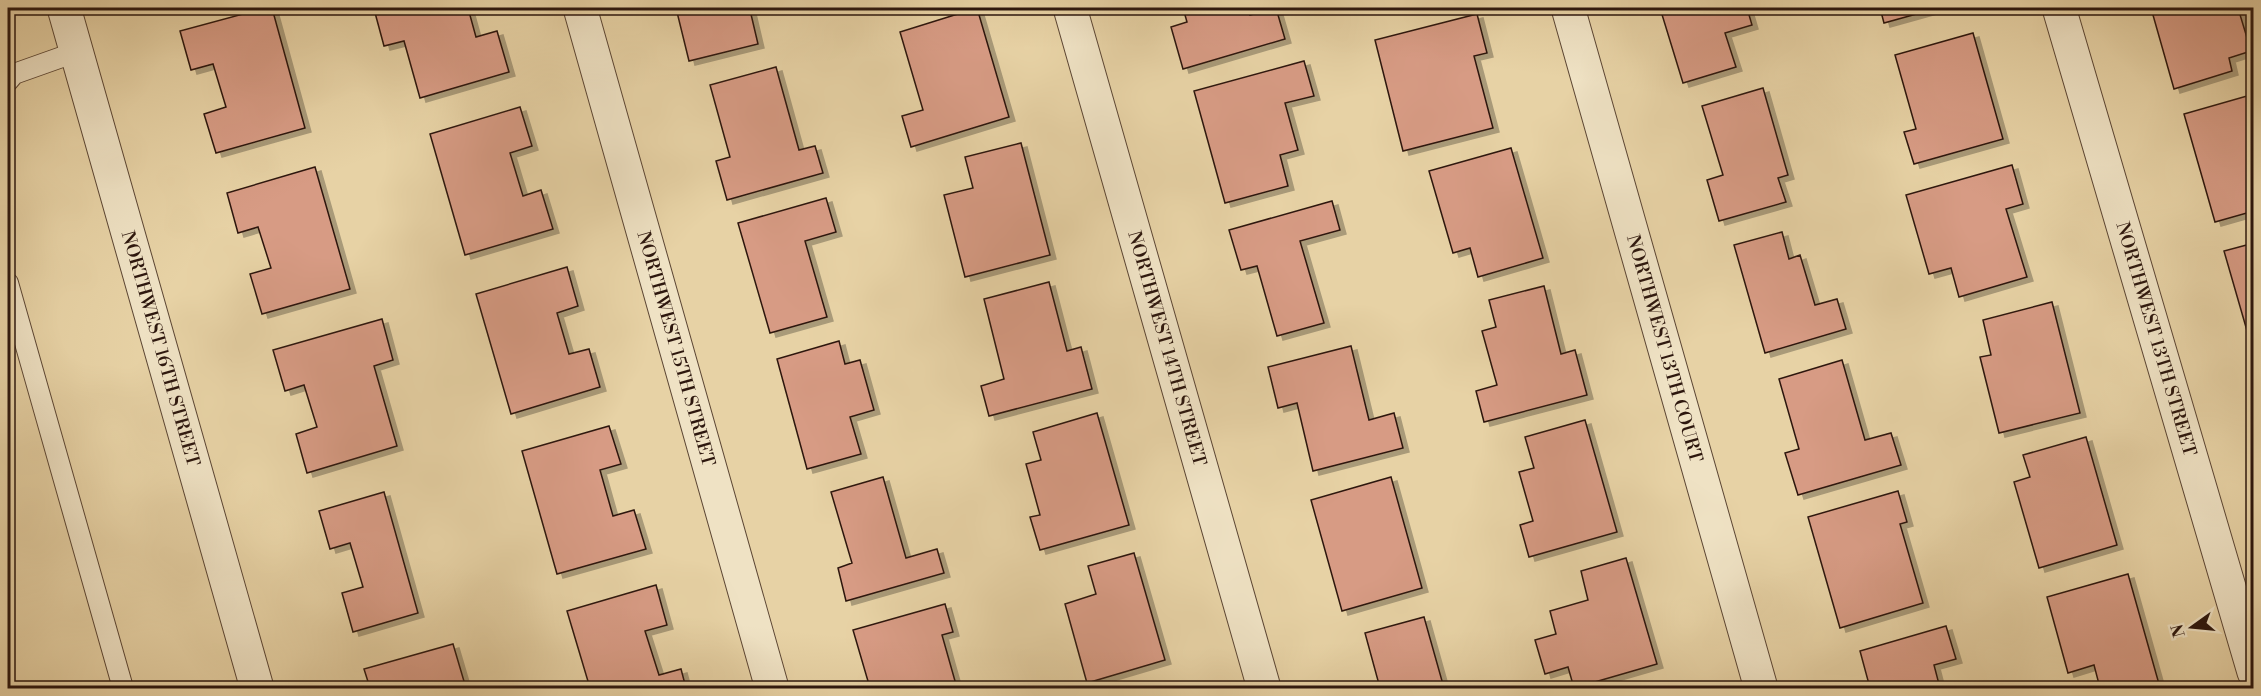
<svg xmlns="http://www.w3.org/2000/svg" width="2261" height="696" font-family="'Libre Bodoni',serif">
<defs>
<filter id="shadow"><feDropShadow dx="6" dy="4" stdDeviation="0" flood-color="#0004"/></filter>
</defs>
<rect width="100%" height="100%" fill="#e7d2a5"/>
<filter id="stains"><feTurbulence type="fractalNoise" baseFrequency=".00333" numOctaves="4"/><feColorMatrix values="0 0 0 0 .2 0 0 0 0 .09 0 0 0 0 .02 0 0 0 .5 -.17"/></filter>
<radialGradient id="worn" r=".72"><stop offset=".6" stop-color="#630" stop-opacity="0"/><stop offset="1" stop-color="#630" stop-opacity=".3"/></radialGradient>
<path fill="#d79b84" stroke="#2d170e" stroke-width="1.5" filter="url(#shadow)" d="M265 8H272L305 128 216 153 204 114 226 107 213 64 191 70 180 31Z
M380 8H468L476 37 497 31 509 72 420 98 404 41 384 46 374 9Z
M676 8H760L750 10 758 44 689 61Z
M977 8 1009 117 911 147 902 116 923 110 900 32Z
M1183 8H1248L1250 15 1276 8 1285 39 1183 69 1171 27 1187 22Z
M1660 8H1747L1752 25 1725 33 1736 67 1683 83Z
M1880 8H1938L1884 23Z
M2151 8H2238L2251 51 2229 58 2232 71 2174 89Z
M1477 14 1487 53 1474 56 1493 128 1403 151 1375 40Z
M1973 33 2003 139 1914 164 1904 132 1916 129 1895 55Z
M1304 61 1314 96 1285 103 1298 150 1280 155 1288 186 1225 203 1194 91Z
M776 67 799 150 815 146 823 173 727 200 716 161 730 157 710 85Z
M1763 88 1788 175 1778 178 1786 202 1719 221 1707 180 1723 175 1702 106Z
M2254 94V211L2215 222 2184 114Z
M520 107 532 146 510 153 523 196 541 190 553 229 465 255 430 134Z
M1021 143 1050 255 965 277 944 195 973 188 965 157Z
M1511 148 1543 258 1478 277 1470 248 1453 253 1429 171Z
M2012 165 2023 204 2006 209 2027 277 1959 297 1951 268 1929 274 1906 195Z
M315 167 350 289 262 314 250 274 271 268 258 227 238 233 227 193Z
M826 198 836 232 805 241 827 317 770 333 738 223Z
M1332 201 1340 230 1300 241 1324 323 1277 336 1257 266 1241 270 1229 230Z
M1782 232 1789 259 1800 255 1815 305 1837 299 1846 329 1765 353 1734 245Z
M2254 243V355L2224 251Z
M567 267 578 306 557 313 569 354 589 349 600 387 511 414 476 294Z
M1049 282 1067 351 1081 347 1092 389 989 416 981 386 1004 379 984 299Z
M1544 286 1561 354 1575 350 1587 395 1484 422 1476 391 1497 385 1482 331 1496 327 1489 300Z
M2052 302 2080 413 1999 433 1980 357 1991 355 1983 320Z
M382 319 393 360 374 366 397 446 307 473 296 434 317 427 304 385 285 391 273 350Z
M839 341 845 364 860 360 874 410 850 417 861 454 807 469 777 359Z
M1351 346 1369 420 1394 413 1403 448 1313 471 1297 403 1278 408 1268 367Z
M1842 360 1865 440 1891 433 1901 465 1798 495 1785 453 1799 449 1779 379Z
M1097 413 1129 525 1040 550 1030 517 1040 515 1026 464 1041 460 1033 432Z
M1585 420 1617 532 1529 557 1520 525 1533 521 1519 472 1534 468 1525 437Z
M609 426 621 464 600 470 613 516 634 510 646 549 557 574 522 451Z
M2086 437 2117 545 2039 568 2014 482 2030 477 2023 455Z
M883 477 906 558 937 549 944 573 846 601 838 568 852 563 831 492Z
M1391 477 1422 588 1342 611 1311 500Z
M1898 491 1907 522 1900 524 1923 603 1840 628 1808 517Z
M384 492 418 613 353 632 342 593 363 587 350 543 330 549 319 511Z
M1134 553 1165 660 1087 683 1065 604 1096 594 1088 566Z
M1626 558 1657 664 1574 688 1568 667 1545 674 1535 640 1556 634 1550 611 1588 600 1581 571Z
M2128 574 2159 684 2143 688H2100L2094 665 2068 673 2047 597Z
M656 585 667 625 645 631 659 675 681 669 686 688H590L567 611Z
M945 604 953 632 942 635 957 688H870L853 630Z
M1424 617 1444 688H1380L1365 633Z
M1946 626 1956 659 1934 665 1940 688H1870L1860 651Z
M453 644 466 688H370L364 669Z"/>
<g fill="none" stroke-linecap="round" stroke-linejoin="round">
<defs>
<path id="lane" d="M8 81 14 74 76 52
M8 283 123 688"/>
<g id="street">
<path id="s1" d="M64 8 257 688"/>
<path id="s2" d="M580 8 772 688"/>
<path id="s3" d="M1070 8 1264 688"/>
<path id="s4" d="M1568 8 1761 688"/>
<path id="s5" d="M2059 8 2254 672"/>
</g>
</defs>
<use href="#lane" stroke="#5c4634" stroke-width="22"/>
<use href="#street" stroke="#5c4634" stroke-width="35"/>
<use href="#lane" stroke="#efe2c4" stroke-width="20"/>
<use href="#street" stroke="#efe2c4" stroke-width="33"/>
</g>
<g text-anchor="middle" stroke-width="5" stroke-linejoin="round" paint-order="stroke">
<g font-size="18" fill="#2d170e" stroke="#efe2c4">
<text dy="6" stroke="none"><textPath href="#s5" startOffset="345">NORTHWEST 13TH STREET</textPath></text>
<text dy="6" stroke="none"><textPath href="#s1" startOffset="354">NORTHWEST 16TH STREET</textPath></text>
<text dy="6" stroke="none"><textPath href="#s2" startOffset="354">NORTHWEST 15TH STREET</textPath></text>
<text dy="6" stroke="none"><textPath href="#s3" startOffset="354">NORTHWEST 14TH STREET</textPath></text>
<text dy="6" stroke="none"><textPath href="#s4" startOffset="354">NORTHWEST 13TH COURT</textPath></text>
</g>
</g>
<rect width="2261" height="696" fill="none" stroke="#e7d2a5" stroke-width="30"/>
<rect x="9" y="9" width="2243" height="678" fill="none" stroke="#2d170e" stroke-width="3"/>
<rect x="15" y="15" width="2231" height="666" fill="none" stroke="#2d170e" stroke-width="1.5"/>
<g transform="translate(2192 627) rotate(255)" stroke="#efe2c4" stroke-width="4.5" paint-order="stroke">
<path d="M0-4.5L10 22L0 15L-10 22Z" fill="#2d170e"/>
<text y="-9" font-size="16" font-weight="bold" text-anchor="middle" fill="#2d170e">N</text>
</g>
<rect width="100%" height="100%" filter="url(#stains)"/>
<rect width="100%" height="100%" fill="url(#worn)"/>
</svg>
